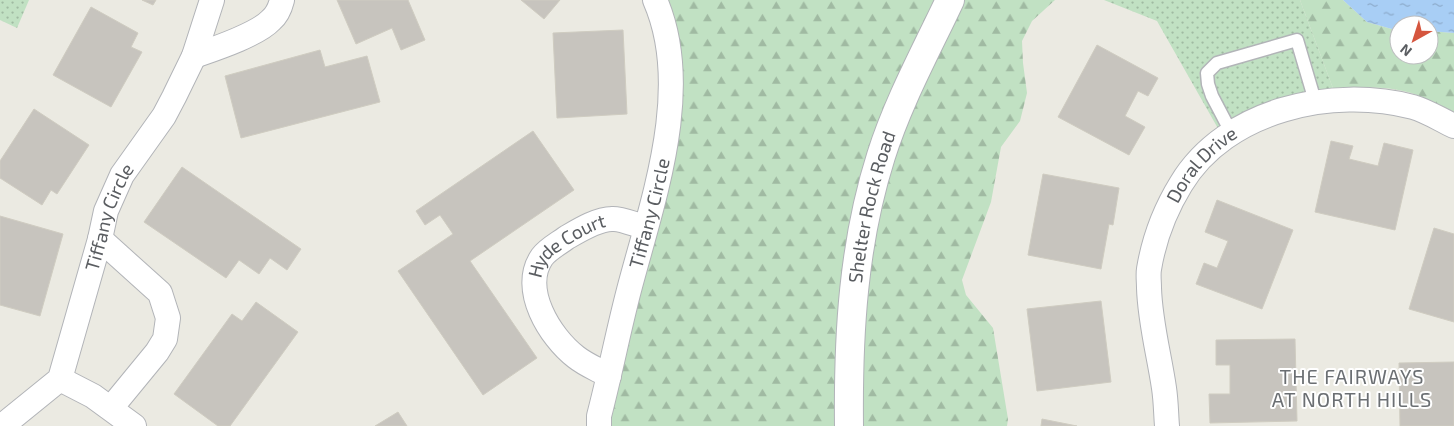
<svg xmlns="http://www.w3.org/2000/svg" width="1454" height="426" font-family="'Exo 2',sans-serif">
<defs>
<pattern id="forest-firs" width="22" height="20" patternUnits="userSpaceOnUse" patternTransform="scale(1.25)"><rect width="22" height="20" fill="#c1e1c3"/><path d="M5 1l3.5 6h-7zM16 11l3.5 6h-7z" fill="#a0baa2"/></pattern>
<pattern id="park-dots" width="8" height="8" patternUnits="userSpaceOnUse" patternTransform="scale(1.25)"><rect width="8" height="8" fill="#c1e1c3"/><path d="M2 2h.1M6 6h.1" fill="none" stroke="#a0baa2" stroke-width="1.8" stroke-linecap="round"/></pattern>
<pattern id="water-ripples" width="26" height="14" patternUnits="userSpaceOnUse" patternTransform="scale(1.25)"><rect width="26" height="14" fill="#a8cef5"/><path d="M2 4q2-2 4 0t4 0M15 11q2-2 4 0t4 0" fill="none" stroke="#8caaca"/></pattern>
</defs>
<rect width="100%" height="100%" fill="#ebeae2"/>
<path fill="url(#forest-firs)" d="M655 0H1055L1032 21 1022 41 1023 63 1027 93 1020 121 1001 147 991 202 962 280 966 295 993 328 1008 419 1007 426H599L668 129Z
M1300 0H1343L1367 22 1399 31V55H1429V31L1454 33V112C1444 107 1433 101 1422 97 1393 85 1364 86 1334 91Z"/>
<path fill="url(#park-dots)" d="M0 0H29L17 28 0 20Z
M1104 0H1300L1334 91 1224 139 1157 21Z"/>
<path fill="url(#water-ripples)" d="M1343 0H1454V33L1429 31V25H1399V31L1367 22Z"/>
<path fill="#c7c4be" stroke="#cfccc1" d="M142 0H156L153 5Z
M337 0H408L425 40 401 50 392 28 356 44Z
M521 0H560L544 19Z
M91 7 138 33 131 47 142 52 111 107 53 75Z
M623 30 627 114 557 118 553 33Z
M1097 45 1158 78 1148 96 1138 91 1125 116 1145 127 1129 155 1058 117Z
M320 50 325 67 367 56 380 102 241 138 225 76Z
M34 109 89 145 57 194 51 190 42 205 0 178V161Z
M533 131 574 190 470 261 537 358 483 395 398 271 453 234 440 215 425 225 416 211Z
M1331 141 1353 146 1349 159 1378 166 1384 143 1413 150 1395 230 1315 212Z
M182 167 301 249 287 270 270 258 259 274 239 260 226 278 144 222Z
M1043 174 1119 188 1113 225 1109 224 1101 269 1028 255Z
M1217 200 1293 230 1262 309 1196 284 1204 263 1217 268 1228 241 1205 232Z
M0 216 63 234 40 316 0 305Z
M1434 228 1454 234V322L1409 309Z
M1101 301 1111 382 1037 391 1027 309Z
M256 302 298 332 230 426H218L174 394 232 314 242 321Z
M1295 339 1297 421 1210 423 1209 394H1230V365H1216V340Z
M1454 362V426H1400L1399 363Z
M398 412 407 426H375Z
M1042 419 1077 426H1041Z"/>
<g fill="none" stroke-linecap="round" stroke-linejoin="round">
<defs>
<path id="lane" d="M1232 134 1212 96 1208 84 1207 73 1217 63 1297 40 1315 101"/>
<g id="street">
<path d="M194 56C214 49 257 35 271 20 277 15 280 8 282 0"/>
<path d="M100 239 160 293 168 318 165 339 157 352 111 408"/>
<path id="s1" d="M609 376C599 370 586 365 576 357 550 337 520 289 542 257 548 249 558 244 566 238 578 231 597 219 612 219 620 218 636 225 645 227"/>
<path d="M60 379 93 396 134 426"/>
<path id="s2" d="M2 426 60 379 100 239 106 211 122 175 164 116 174 97 194 56 212 0"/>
<path id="s3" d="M599 426V416C610 374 618 332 629 290 652 202 694 89 655 0"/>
<path id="s4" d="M1167 426C1166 414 1166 401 1164 388 1159 354 1150 322 1149 288 1149 281 1148 275 1149 269 1154 239 1165 210 1181 184 1226 109 1333 86 1413 107 1427 111 1441 120 1454 126"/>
</g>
<g id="secondary">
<path id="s5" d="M849 426C848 335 853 244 881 156 898 102 926 51 950 0"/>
</g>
</defs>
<use href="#lane" stroke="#b2b4b8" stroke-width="15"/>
<use href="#street" stroke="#b2b4b8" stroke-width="26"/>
<use href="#secondary" stroke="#b1b4b8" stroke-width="30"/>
<use href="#lane" stroke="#fff" stroke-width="12"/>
<use href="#street" stroke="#fff" stroke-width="24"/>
<use href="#secondary" stroke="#fff" stroke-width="28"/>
</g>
<g text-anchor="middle" stroke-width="4" stroke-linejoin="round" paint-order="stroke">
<g font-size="19" fill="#5a5d61" stroke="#fff">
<text dy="7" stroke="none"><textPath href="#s4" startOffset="278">Doral Drive</textPath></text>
<text dy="7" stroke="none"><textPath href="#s5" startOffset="221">Shelter Rock Road</textPath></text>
<text dy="7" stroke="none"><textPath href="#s3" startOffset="219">Tiffany Circle</textPath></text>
<text dy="7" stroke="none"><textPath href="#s2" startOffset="244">Tiffany Circle</textPath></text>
<text dy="7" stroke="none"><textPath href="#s1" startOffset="179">Hyde Court</textPath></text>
</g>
<g font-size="20" letter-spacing="1" fill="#6b6f73" stroke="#fff">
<text x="1352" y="384">THE FAIRWAYS<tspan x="1352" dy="23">AT NORTH HILLS</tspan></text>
</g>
</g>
<g transform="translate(1414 40) rotate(219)"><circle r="24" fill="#ffffff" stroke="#bdbec0"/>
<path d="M0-4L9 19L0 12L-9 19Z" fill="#d5553e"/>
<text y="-8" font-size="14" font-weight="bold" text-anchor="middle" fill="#5a5d61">N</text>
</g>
</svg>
